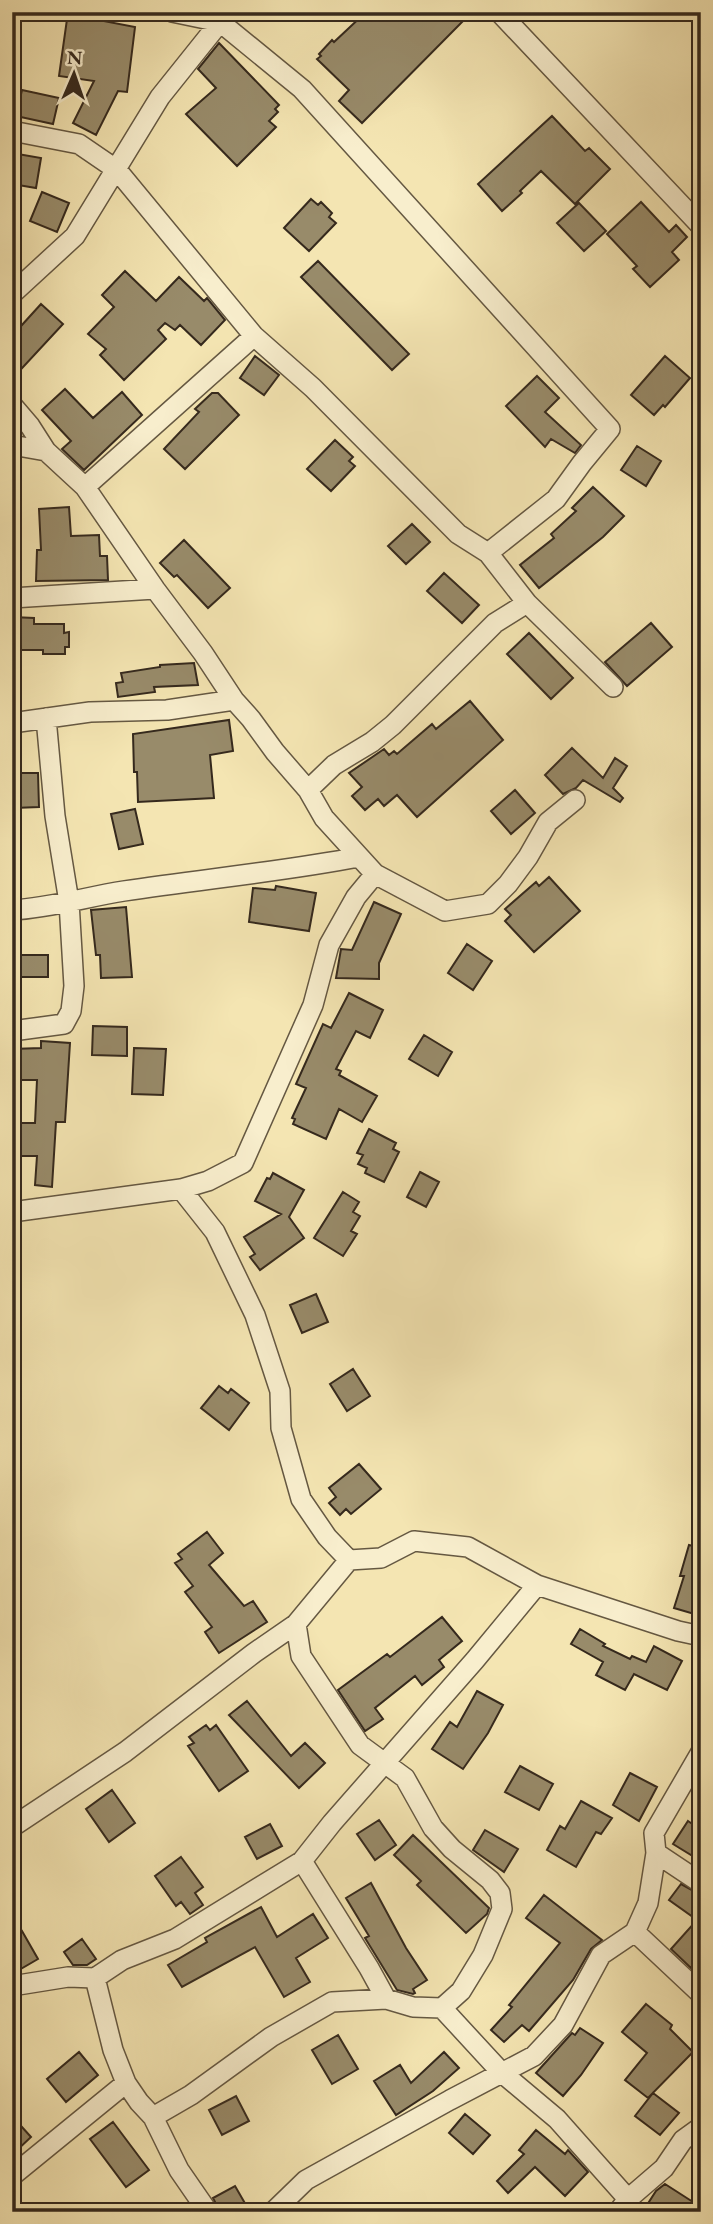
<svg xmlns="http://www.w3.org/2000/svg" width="713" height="2224" font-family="'EB Garamond',serif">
<rect width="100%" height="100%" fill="#f4e5b2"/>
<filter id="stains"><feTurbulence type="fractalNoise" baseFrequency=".00286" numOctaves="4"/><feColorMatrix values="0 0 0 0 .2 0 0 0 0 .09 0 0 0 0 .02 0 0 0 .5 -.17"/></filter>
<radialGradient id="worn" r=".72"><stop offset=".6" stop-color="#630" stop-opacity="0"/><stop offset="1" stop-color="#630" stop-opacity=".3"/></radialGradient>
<path fill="#988b6a" stroke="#35291d" stroke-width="2" d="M68 12 93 15V19L135 27 127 92 118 91 96 135 73 123 94 81 59 76Z
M366 12H458L465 19 362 123 339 101 349 90 317 59 321 56 319 54 332 40 334 42Z
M219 43 279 105 275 109 278 112 269 121 276 127 237 166 186 114 216 88 198 69Z
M22 90 59 98 53 124 16 116Z
M552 116 585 151 589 148 610 169 575 204 541 171 520 191 522 193 502 211 478 184Z
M12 153 41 158 36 188 12 184Z
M42 192 69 203 57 232 30 221Z
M311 199 318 205 321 202 332 213 329 217 336 223 309 251 284 228Z
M641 202 669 232 676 225 687 237 672 252 679 260 650 287 633 269 637 266 607 234Z
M579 203 606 231 584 251 557 223Z
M318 261 409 354 392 370 301 277Z
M125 271 156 301 179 277 204 301 207 298 225 320 201 345 180 325 175 330 165 323 158 330 166 339 124 380 100 355 106 349 88 334 114 307 102 295Z
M41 304 63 324 12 379V336Z
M255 356 279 375 264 395 240 378Z
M665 356 690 378 665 407 663 405 654 415 631 395Z
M537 376 559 398 545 412 581 445 575 453 551 439 545 447 506 406Z
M65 389 93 418 122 392 142 415 84 470 62 449 71 441 42 410Z
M212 393H218L239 415 185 469 164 449 199 412 195 409Z
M335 440 353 457 349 461 355 466 331 491 307 469Z
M637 446 661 461 646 486 621 470Z
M593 487 624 516 603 537 539 588 520 565 554 538 551 534 576 511 572 508Z
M69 507 71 536 99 535 100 556H107L108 580 36 581 37 550H41L39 509Z
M412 524 430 542 406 564 388 546Z
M184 540 230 588 208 608 177 575 174 577 160 563Z
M444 573 479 605 462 623 427 591Z
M12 617 34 618V624H64V633L69 632V647H65V654H43V650H18V632H12Z
M651 623 672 647 627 686 605 662Z
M529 633 573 678 551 699 507 654Z
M194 663 198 685 154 687 155 692 118 697 116 683 123 682 121 673 160 667V665Z
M470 701 503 740 417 817 397 795 384 806 378 799 365 810 352 796 362 787 349 773 384 749 389 755 394 751 397 754 432 724 436 729Z
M229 720 233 751 210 755 214 798 138 802 137 772H134L133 734Z
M572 748 603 778 615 758 627 766 613 788 623 798 620 802 583 780 576 788 563 794 545 775Z
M13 773H38L39 807 14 808Z
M515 790 535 813 511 834 491 811Z
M135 809 143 844 119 849 111 814Z
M549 877 580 911 534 952 505 921 511 915 505 909 536 882 539 886Z
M276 886 316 893 309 931 249 922 253 888 275 890Z
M374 902 401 914 379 963V979L336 978 341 949 352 950Z
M126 907 132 977 101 978 100 955H96L91 910Z
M467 944 492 961 473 990 448 973Z
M19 955H48V977H19Z
M349 993 383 1010 370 1038 356 1031 336 1069 341 1071 339 1075 377 1096 362 1122 339 1109 326 1139 293 1124 295 1119 292 1118 306 1088 296 1084 323 1024 331 1028Z
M93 1026 127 1027V1056L92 1055Z
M424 1035 452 1052 438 1076 409 1059Z
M41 1041 70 1043 65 1122H56L52 1187 35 1185 37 1156H12V1123H35L37 1080H12V1049L41 1048Z
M134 1048 166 1049 163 1095 132 1094Z
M369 1129 396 1143 393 1149 399 1152 384 1182 365 1173 367 1168 358 1164 363 1155 357 1153Z
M420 1172 439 1182 426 1207 407 1197Z
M273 1173 304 1190 289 1217 304 1238 260 1270 250 1257 255 1254 244 1237 281 1214 255 1201 267 1178 270 1179Z
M343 1192 359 1202 353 1212 360 1216 351 1231 357 1234 343 1256 314 1238Z
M316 1294 328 1322 302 1333 290 1305Z
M353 1369 370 1396 347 1411 330 1384Z
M219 1386 228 1393 231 1389 249 1403 229 1430 201 1408Z
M359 1464 381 1489 351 1514 346 1509 340 1515 329 1503 336 1497 329 1488Z
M207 1532 223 1553 209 1565 244 1606 253 1601 267 1622 219 1653 205 1632 212 1627 185 1592 193 1586 175 1563 182 1559 178 1554Z
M689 1545 701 1548V1616L674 1608 684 1576H680Z
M442 1617 462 1641 439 1660 444 1667 422 1685 415 1676 375 1708 383 1719 365 1731 338 1690 387 1654 390 1657Z
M580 1629 605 1644 603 1646 630 1659 632 1656 646 1662 654 1646 682 1661 667 1690 634 1674 625 1690 596 1675 603 1662 571 1644Z
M477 1691 503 1705 488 1733 463 1769 432 1749 450 1722 457 1727Z
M247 1701 291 1756 305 1743 325 1763 299 1788 229 1715Z
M206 1725 210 1730 216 1725 248 1771 219 1791 188 1746 194 1743 189 1737Z
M520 1766 553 1784 539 1810 505 1792Z
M630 1773 657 1787 639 1821 613 1805Z
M112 1790 135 1823 109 1842 86 1809Z
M581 1801 612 1818 601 1834 596 1832 576 1867 547 1850 560 1826 565 1829Z
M379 1820 396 1845 375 1860 357 1834Z
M688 1821 701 1830V1849L697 1855H691L673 1844Z
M270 1824 282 1846 257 1859 245 1837Z
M485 1830 518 1849 504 1872 473 1850Z
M413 1835 489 1908 487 1914 466 1933 417 1885 421 1881 394 1855Z
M181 1857 203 1887 195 1893 203 1905 190 1914 181 1902 176 1906 155 1876Z
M371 1883 406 1948 427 1980 413 1989 415 1993 413 1994 397 1990 365 1938 369 1936 346 1898Z
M681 1884 701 1895V1957L691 1968 671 1949 697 1920 669 1900Z
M544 1895 602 1940 591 1949 573 1980 529 2031 522 2025 504 2042 491 2030 512 2007 509 2005 560 1943 526 1918Z
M261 1907 277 1937 313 1914 328 1938 296 1958 310 1982 284 1997 255 1947 182 1987 168 1965 207 1942 205 1938Z
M22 1931 38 1959 12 1974V1937Z
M82 1939 96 1959 87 1965H73L64 1952Z
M646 2004 672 2025 670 2029 693 2052 648 2098 625 2080 647 2053 622 2032Z
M580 2028 603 2043 581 2075 563 2096 536 2073 572 2033 575 2035Z
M338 2035 358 2069 332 2084 312 2050Z
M79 2052 98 2075 66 2102 47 2079Z
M444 2052 459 2068 433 2091 396 2115 374 2081 400 2065 411 2083Z
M653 2093 679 2113 660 2135 635 2116Z
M236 2096 249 2121 222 2135 209 2110Z
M465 2114 490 2135 473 2154 449 2133Z
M12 2116 31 2137 12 2155Z
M113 2122 149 2170 126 2187 90 2139Z
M536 2130 565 2154 568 2150 588 2172 565 2196 535 2167 508 2193 497 2181 524 2154 519 2150Z
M665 2184 693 2202 687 2212H657L647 2205 656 2191Z
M235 2186 250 2212H220L213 2198Z"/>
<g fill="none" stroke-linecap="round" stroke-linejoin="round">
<defs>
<path id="street" d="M172 12 220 22 302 89 610 429 582 463 556 499 488 553
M499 12 701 226
M12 131 79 144 117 170 254 336 313 388 458 534 488 553 527 603 613 687
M12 294 75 236 160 97 220 22 223 15
M12 405 30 426 46 451 85 487 155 589 203 653 234 700 251 719 275 752 308 790 324 818 375 874 445 911 488 904 508 884 528 857 548 822 575 800
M12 445 46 451
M85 487 254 336
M12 598 155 589
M12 723 90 712 167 710 234 700
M308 790 334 765 372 742 393 725 495 623 527 603
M12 910C50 908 86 897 124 891 202 879 281 872 359 857
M12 1031 64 1024 71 1011 74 986 69 902 55 816 46 718
M181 1189 215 1232 255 1315 280 1391 281 1428 301 1499 327 1537 349 1560 381 1558 414 1541 468 1547 537 1585 678 1631 701 1636
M12 1212 181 1189 208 1181 243 1163 313 1005 329 945 356 897 375 874
M12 1827 125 1752 254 1653 296 1624 349 1560
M656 1853 701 1883
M302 1861 369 1968 386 1999
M635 1932 701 1994
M95 1978 113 2050 126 2083 139 2102 153 2117 179 2170 208 2212
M12 1986 68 1977 95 1978 122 1960 175 1939 302 1861 332 1823 475 1660 537 1585
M442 2008 501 2072 557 2119 628 2199
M153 2117 191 2095 271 2037 332 2002 386 1999 413 2007 442 2008 461 1991 483 1955 502 1909 500 1893 490 1880 452 1849 433 1828 405 1778 360 1745 301 1656 296 1624
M12 2176 126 2083
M273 2212 306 2180 450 2100 534 2056 563 2025 601 1955 635 1932 648 1903 656 1853 654 1833 701 1752
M618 2212 628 2199 664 2168 683 2140 701 2127"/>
</defs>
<use href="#street" stroke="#655842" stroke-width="22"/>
<use href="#street" stroke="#f8eecd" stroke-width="19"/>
</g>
<rect width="713" height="2224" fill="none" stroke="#f4e5b2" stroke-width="42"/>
<rect x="14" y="14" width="685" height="2196" fill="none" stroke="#35291d" stroke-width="3.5"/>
<rect x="21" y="21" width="671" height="2182" fill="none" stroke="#35291d" stroke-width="2"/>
<g transform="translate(74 74) rotate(2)" stroke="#f8eecd" stroke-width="5" paint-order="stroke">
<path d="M0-5L12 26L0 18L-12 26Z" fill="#35291d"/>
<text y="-10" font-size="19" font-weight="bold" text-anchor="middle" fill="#35291d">N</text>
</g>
<rect width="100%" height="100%" filter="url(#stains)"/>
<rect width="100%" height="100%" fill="url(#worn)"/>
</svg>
